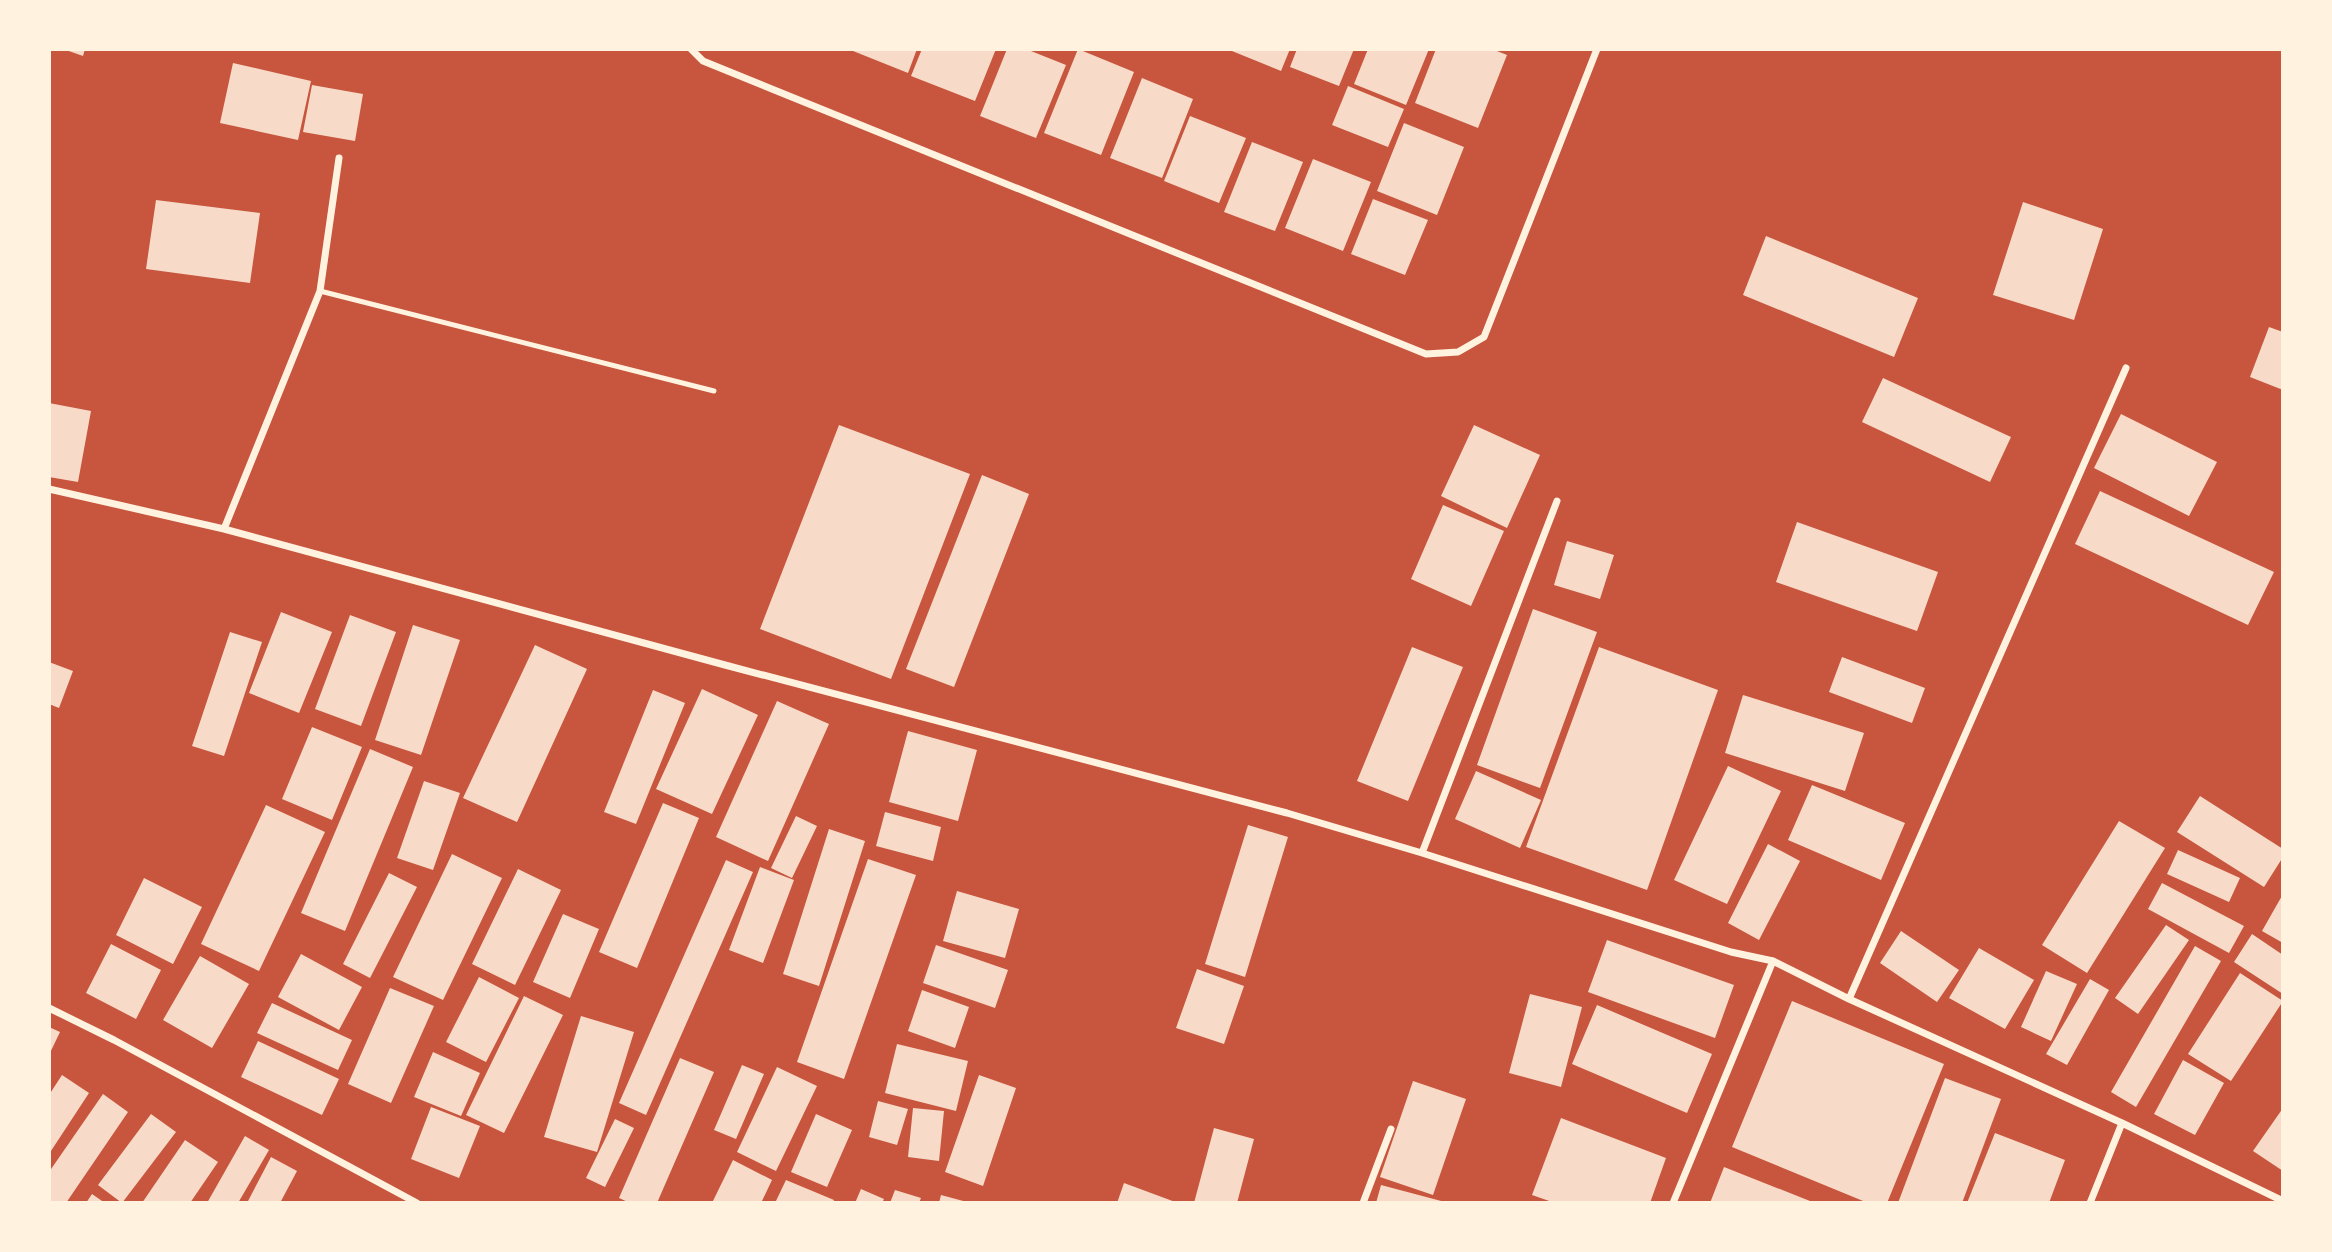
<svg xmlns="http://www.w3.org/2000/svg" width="2332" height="1252" font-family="Mulish,sans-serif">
<rect width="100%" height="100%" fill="#c8553d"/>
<path fill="#f7dbc8" d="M63 49H85L83 56Z
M854 49H917L908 73 853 51Z
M922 49H996L975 101 911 76Z
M1007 49H1026L1066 65 1036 138 980 116Z
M1078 49 1134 72 1101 155 1044 133Z
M1227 49H1290L1281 71Z
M1297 49H1354L1339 86 1290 67Z
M1368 49H1429L1406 105 1354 84Z
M1436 49H1492L1507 55 1478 128 1415 103Z
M233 63 311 81 298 140 220 123Z
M1142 78 1193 99 1162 178 1110 158Z
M312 85 363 94 355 141 303 132Z
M1348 86 1404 109 1388 147 1332 125Z
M1190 116 1246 138 1219 203 1164 181Z
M1404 123 1464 147 1437 215 1377 191Z
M1252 142 1303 162 1275 231 1224 212Z
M1313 159 1371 182 1343 251 1285 228Z
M1373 199 1428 220 1405 275 1351 254Z
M156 200 260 213 250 283 146 269Z
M2023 202 2103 229 2074 320 1993 295Z
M1766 236 1918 298 1894 357 1743 295Z
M2269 327 2283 332V390L2250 377Z
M1883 378 2011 437 1990 482 1862 422Z
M49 403 91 411 78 482 49 477Z
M2121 414 2217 462 2189 516 2094 468Z
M839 425 970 474 891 679 760 629Z
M1474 425 1540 455 1507 528 1441 496Z
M982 475 1029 494 954 687 906 669Z
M2100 491 2274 572 2248 625 2075 544Z
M1443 505 1504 531 1471 606 1411 579Z
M1797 522 1938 572 1917 631 1776 582Z
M1567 541 1614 555 1600 599 1554 585Z
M1533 609 1597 632 1540 788 1477 765Z
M281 612 332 632 299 713 249 693Z
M350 615 396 632 361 726 315 709Z
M413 625 460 640 421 755 375 740Z
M230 632 262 642 224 756 192 746Z
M535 645 587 669 517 822 463 798Z
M1412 647 1463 667 1408 801 1357 781Z
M1599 647 1718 690 1647 890 1526 847Z
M1842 657 1925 688 1912 723 1829 692Z
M49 662 73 671 59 708 49 704Z
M702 689 758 715 712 814 656 789Z
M653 690 685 703 636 824 604 812Z
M1743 695 1864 733 1845 791 1725 753Z
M777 701 829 724 768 861 716 837Z
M312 727 362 747 332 820 282 799Z
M908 731 977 750 958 821 889 802Z
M370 749 413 767 345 931 301 913Z
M1728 766 1781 791 1727 904 1674 880Z
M1476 771 1541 800 1520 848 1455 819Z
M424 781 460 793 433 870 397 858Z
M1812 785 1905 823 1881 880 1788 840Z
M2200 796 2283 849V857L2264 887 2177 832Z
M663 803 699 818 637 968 599 952Z
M266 805 325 832 259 971 201 944Z
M885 812 941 827 933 861 876 846Z
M796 816 817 826 792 878 771 868Z
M2119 821 2165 848 2087 973 2042 945Z
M1248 825 1288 837 1245 977 1205 964Z
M829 829 865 841 819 986 783 974Z
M1768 844 1800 861 1759 940 1728 923Z
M2178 850 2240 878 2229 902 2167 874Z
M452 854 502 878 443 1000 393 977Z
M868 859 916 875 844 1079 797 1062Z
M726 860 753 872 646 1115 619 1103Z
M760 867 794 880 763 963 729 950Z
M518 869 561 890 515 985 472 964Z
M389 873 417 887 370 978 343 964Z
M144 878 202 907 173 964 116 935Z
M2162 883 2244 926 2229 953 2148 909Z
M957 891 1019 909 1005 958 943 941Z
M2283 894V943L2262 931Z
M563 914 599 929 570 998 533 982Z
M2166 925 2189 940 2138 1014 2115 998Z
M1901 931 1959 970 1937 1002 1880 963Z
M2252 934 2283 955V994L2234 962Z
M1607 940 1734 985 1715 1038 1588 992Z
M111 944 161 970 136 1019 86 993Z
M936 945 1008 970 995 1008 923 983Z
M2195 946 2221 961 2136 1107 2111 1092Z
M1979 948 2034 980 2005 1029 1949 998Z
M301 954 362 987 339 1030 278 997Z
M200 956 249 984 212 1048 163 1020Z
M1197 969 1244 986 1224 1044 1176 1028Z
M2046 971 2077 984 2051 1041 2021 1027Z
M2240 973 2283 1001 2231 1081 2188 1054Z
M479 977 519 998 486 1062 446 1042Z
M2090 979 2109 990 2067 1065 2046 1054Z
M390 988 434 1006 391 1103 348 1084Z
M922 990 969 1007 955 1048 908 1031Z
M1530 994 1582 1007 1561 1087 1509 1073Z
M524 996 563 1015 504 1133 466 1115Z
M1792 1001 1944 1064 1887 1203H1868L1732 1147Z
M272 1003 352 1040 338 1070 257 1033Z
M1597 1005 1712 1054 1687 1113 1572 1064Z
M581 1016 634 1032 597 1152 544 1137Z
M49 1027 60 1032 49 1055Z
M258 1041 339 1079 322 1115 241 1077Z
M897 1044 968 1061 956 1111 885 1093Z
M433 1052 480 1073 461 1116 414 1097Z
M680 1058 714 1072 657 1203H630L619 1198Z
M2183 1060 2224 1083 2195 1135 2154 1114Z
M742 1065 764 1074 736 1139 714 1130Z
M777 1067 817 1086 776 1171 737 1152Z
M62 1075 89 1093 49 1154V1095Z
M979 1075 1016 1088 983 1186 945 1172Z
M1945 1078 2001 1099 1962 1203H1898Z
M1413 1081 1466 1099 1433 1195 1380 1177Z
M103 1094 128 1112 66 1203H49V1172Z
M878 1101 908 1109 897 1145 869 1137Z
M431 1107 480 1126 459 1178 411 1159Z
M913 1108 944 1111 939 1161 908 1157Z
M2283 1108V1171L2253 1151Z
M151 1114 176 1132 122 1203 98 1185Z
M816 1114 852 1130 827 1187 791 1172Z
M1561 1118 1666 1158 1650 1203H1555L1532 1195Z
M615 1119 634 1128 605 1187 586 1178Z
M1214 1128 1254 1139 1237 1203H1194Z
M1995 1133 2065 1160 2049 1203H1967Z
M245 1136 269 1150 238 1203H207Z
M185 1140 218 1162 190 1203H142Z
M271 1157 297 1171 280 1203H247Z
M733 1160 772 1180 761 1203H712Z
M1724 1167 1815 1203H1710Z
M786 1180 834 1200 833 1203H775Z
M1124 1183 1178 1203H1117Z
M1381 1185 1445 1202 1444 1203H1376Z
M861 1189 884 1199 882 1203H855Z
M895 1190 921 1198 919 1203H890Z
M92 1194 105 1203H86Z
M941 1195 967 1202V1203H939Z"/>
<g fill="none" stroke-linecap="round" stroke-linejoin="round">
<path stroke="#fff3e0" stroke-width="5" d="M320 291 714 391"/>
<path stroke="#fff3e0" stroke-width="7" d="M691 49 703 61 1426 354 1458 352 1484 337 1597 49
M49 489 224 529 725 665 1287 813 1422 853 1731 952 1773 961 1849 999 2122 1123 2283 1201
M224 529 320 291 339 158
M1422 853 1557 501
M1849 999 2126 368
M49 1008 114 1040 417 1203
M1363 1203 1391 1129
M1673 1203 1773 961
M2090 1203 2122 1123"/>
</g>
<rect width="2332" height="1252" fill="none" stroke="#fff3e0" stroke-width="102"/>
</svg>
